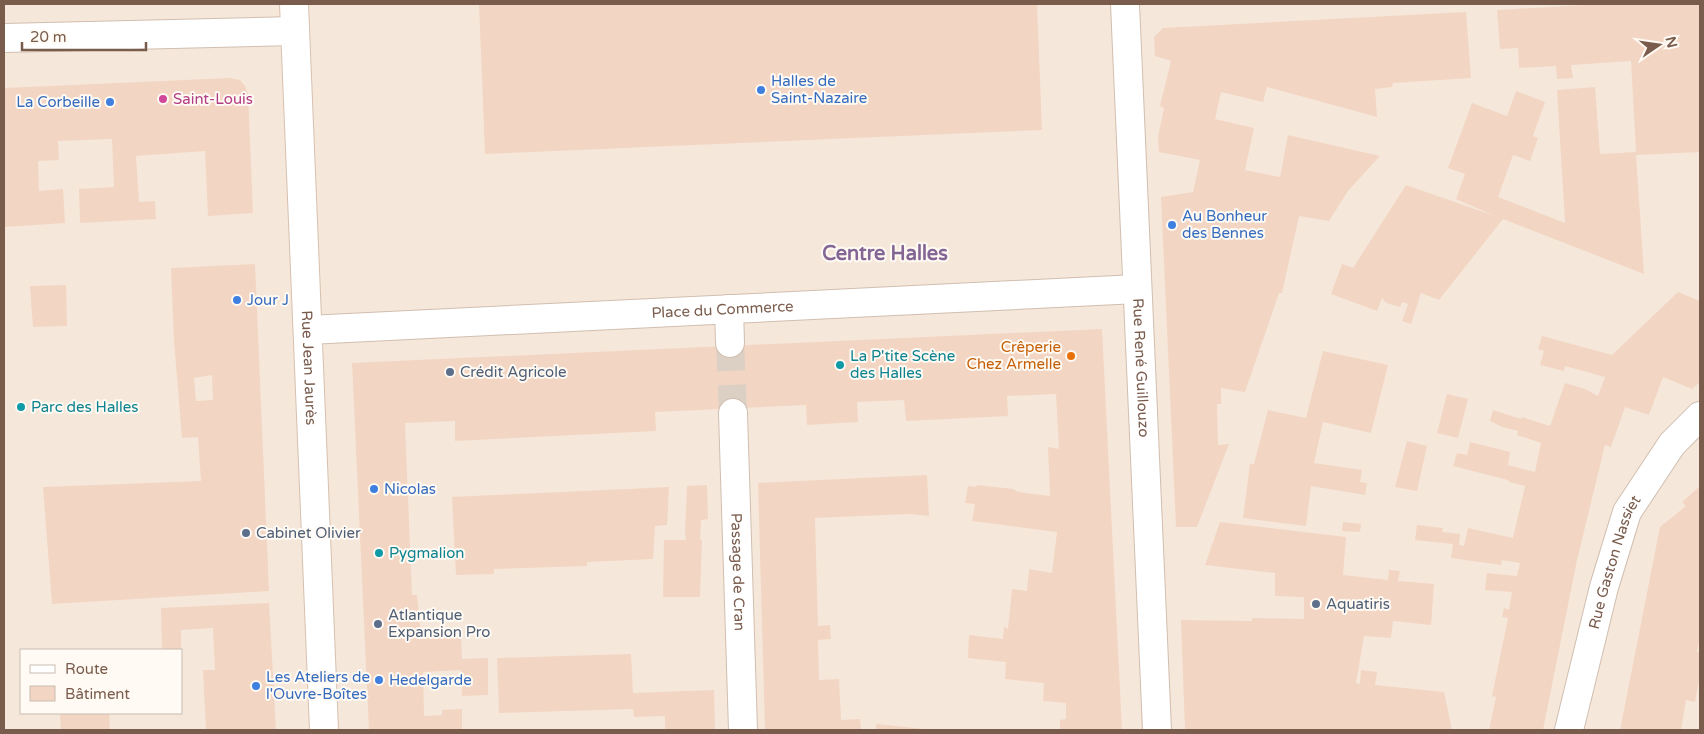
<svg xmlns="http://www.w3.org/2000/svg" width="1704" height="734" font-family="'Varela Round',sans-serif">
<rect width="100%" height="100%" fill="#fdf6ec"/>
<path fill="#f5e8da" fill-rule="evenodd" d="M4 4H1700V730H4ZM21 650H181V713H21Z"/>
<path fill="#f3d5c3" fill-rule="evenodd" d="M479 4H1037L1042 130 485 154Z
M1603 4H1700V152L1636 155 1644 274 1503 219 1439 300 1421 293 1411 324 1402 321 1408 304 1402 302 1400 307 1386 303 1382 298 1377 311 1331 294 1342 264 1353 268 1406 185 1495 216 1456 199 1465 174 1448 168 1472 103 1507 116 1516 91 1545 102 1533 136 1538 138 1530 161 1513 155 1498 197 1565 223 1557 90 1595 87 1600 154 1636 152 1631 61 1571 65 1573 78 1557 79 1556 66 1519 68 1518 48 1500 49 1497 10Z
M1466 12 1471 78 1393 83 1392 87 1375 89 1377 117 1267 87 1263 102 1221 92 1215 119 1254 128 1245 170 1280 177 1288 135 1380 156 1348 191 1329 221 1299 216 1282 293H1279L1245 392 1221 388V404H1217L1218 445 1229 444 1197 527H1176L1161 197 1193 192 1200 160 1159 152 1158 137 1164 108 1160 106 1171 61 1155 56 1154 37 1163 28Z
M230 78 240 80 245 86 248 94 253 213 208 216 205 151 136 156 139 202 155 201 156 219 80 223 79 189 114 187 112 139 58 141 59 160 38 161 39 191 63 189 65 223 4 227V88Z
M255 264 269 591 52 604 43 487 201 481 198 437 182 438 174 341 171 268ZM212 375 213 400 196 401 194 378Z
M66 285 67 326 33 327 30 286Z
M1678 292 1700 301V382L1692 389 1663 377 1649 415 1625 407 1611 447 1605 445 1577 560 1543 730H1489L1496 697 1492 696 1508 618 1502 617 1504 608 1509 610 1512 592 1485 590 1487 573 1517 576 1520 563 1502 560 1501 565 1451 558 1453 544 1415 540 1417 525 1443 528 1442 532 1460 534 1459 545 1464 546 1468 528 1513 538 1525 486 1509 482 1508 480 1453 466 1457 453 1467 455 1470 442 1510 452 1508 465 1535 472 1541 443 1517 435 1518 431 1502 427 1490 421 1493 410 1521 419 1522 417 1550 426 1565 383 1585 389 1598 396 1605 377 1565 366 1564 371 1540 365 1544 351 1538 349 1542 336 1612 355Z
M1102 329 1122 730H1060V720L1066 719V703L1043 701 1044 683 1005 679 1006 662 968 658 969 635 1003 639 1004 627 1008 629 1012 589 1027 591 1029 569 1052 573 1057 532 972 521 975 504 965 503 968 486 976 487 977 485 1013 489 1018 492 1050 496 1048 447 1059 449 1056 394 1007 396 1008 416 906 421 904 400 857 402 858 422 807 425 806 405 655 412 656 431 455 441V421L405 423 412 595H417L421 636 461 633 462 659 488 658V695L462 696 461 670 423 672 424 716 442 715V710L462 709V730H369L352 363Z
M1323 351 1388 365 1371 433 1323 422 1314 463 1362 470 1360 482 1367 483 1365 495 1311 486 1306 526 1243 518 1250 464H1254L1268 410 1306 418Z
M1447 394 1468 399 1458 438 1437 433Z
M1407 441 1427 446 1417 491 1395 487Z
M927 475 929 516 910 514 815 518 818 626 830 625 831 639 818 640 819 680 839 679 841 720 860 719 861 729 765 730 758 483Z
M707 485 708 519 701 520 700 539 702 540 700 597H663L664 540H686L685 533 687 486Z
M1700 486V635L1697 652 1700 653V675L1695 702 1686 700 1681 730H1620L1660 527 1686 506 1682 502Z
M669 487 667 525 655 526 653 559 587 562V566L494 569V574L456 575 452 497Z
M1220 522 1346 537 1343 575 1388 580 1389 570 1400 571 1398 581 1434 584 1431 625 1393 621 1391 638 1364 636 1356 683 1360 684 1361 670 1377 672 1375 685 1444 692 1452 730H1185L1181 620 1252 621V618L1304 619V597L1275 596V573L1205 565Z
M1343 522 1361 524 1360 532 1342 531Z
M269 603 276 730H206L203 670H215L213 628 181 630V650H162L161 608Z
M631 654 633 693 714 690 715 730H665V716L634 717 633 709 499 713 497 658Z
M60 713H109L110 730H61Z
M876 724 924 729V730H876Z"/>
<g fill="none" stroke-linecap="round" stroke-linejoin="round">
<path stroke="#dcd0c4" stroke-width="28" stroke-dasharray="28 14" stroke-linecap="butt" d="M730 343 733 413"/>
<defs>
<g id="street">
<path id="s1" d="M1125 4 1157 730"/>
<path d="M4 38 295 31"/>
<path d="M729 309 730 343"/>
<path id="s2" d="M308 330 1137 289"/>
<path id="s3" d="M733 413 743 730"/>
<path id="s4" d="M1569 730 1604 587 1627 512 1672 444 1700 416"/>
</g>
<g id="secondary">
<path id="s5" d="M294 4 324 730"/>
</g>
</defs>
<use href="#street" stroke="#d1beb0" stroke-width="30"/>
<use href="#secondary" stroke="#d6c0b0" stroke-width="30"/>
<use href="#street" stroke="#fff" stroke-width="28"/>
<use href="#secondary" stroke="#fff" stroke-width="28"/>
</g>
<g fill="#3f7fe0" stroke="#fffaf3" stroke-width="2">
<circle cx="761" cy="90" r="5"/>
<circle cx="110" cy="102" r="5"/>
<circle cx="1172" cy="225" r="5"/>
<circle cx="237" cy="300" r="5"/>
<circle cx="374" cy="489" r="5"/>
<circle cx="379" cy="680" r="5"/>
<circle cx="256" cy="686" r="5"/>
</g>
<circle fill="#d1479c" stroke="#fffaf3" stroke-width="2" cx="163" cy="99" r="5"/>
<circle fill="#e8710a" stroke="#fffaf3" stroke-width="2" cx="1071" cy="356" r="5"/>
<g fill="#0f9aa8" stroke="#fffaf3" stroke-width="2">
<circle cx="840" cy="365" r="5"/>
<circle cx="21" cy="407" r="5"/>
<circle cx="379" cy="553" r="5"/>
</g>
<g fill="#5c6f8a" stroke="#fffaf3" stroke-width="2">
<circle cx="450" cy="372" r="5"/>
<circle cx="246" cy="533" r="5"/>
<circle cx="1316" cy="604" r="5"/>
<circle cx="378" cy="624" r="5"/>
</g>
<g text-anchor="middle" stroke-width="4" stroke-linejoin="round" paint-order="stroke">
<g font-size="15" fill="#366cbe" stroke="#fffaf3" text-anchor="start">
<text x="771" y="86">Halles de<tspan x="771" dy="17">Saint-Nazaire</tspan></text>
<text x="100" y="107" text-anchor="end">La Corbeille</text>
<text x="1182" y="221">Au Bonheur<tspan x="1182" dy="17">des Bennes</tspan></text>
<text x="247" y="305">Jour J</text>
<text x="384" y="494">Nicolas</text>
<text x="266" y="682">Les Ateliers de<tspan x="266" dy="17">l'Ouvre-Boîtes</tspan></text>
<text x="389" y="685">Hedelgarde</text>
</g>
<g font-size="15" fill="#b23c85" stroke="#fffaf3" text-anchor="start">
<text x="173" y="104">Saint-Louis</text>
</g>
<g font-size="15" fill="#7a5c4d" stroke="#fffaf3">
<text dy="5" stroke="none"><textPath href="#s2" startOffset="415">Place du Commerce</textPath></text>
<text dy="5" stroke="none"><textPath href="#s5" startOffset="364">Rue Jean Jaurès</textPath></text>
<text dy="5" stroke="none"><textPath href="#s1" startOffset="364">Rue René Guillouzo</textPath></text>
<text dy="5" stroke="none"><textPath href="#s4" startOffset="174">Rue Gaston Nassiet</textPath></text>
<text dy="5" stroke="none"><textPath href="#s3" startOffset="159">Passage de Cran</textPath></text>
</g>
<g font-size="15" fill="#c56008" stroke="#fffaf3" text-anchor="end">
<text x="1061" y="352">Crêperie<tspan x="1061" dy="17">Chez Armelle</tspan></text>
</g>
<g font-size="15" fill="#0d838f" stroke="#fffaf3" text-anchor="start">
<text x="850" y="361">La P'tite Scène<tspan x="850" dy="17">des Halles</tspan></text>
<text x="31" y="412">Parc des Halles</text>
<text x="389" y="558">Pygmalion</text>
</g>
<g font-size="15" fill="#4e5e75" stroke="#fffaf3" text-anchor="start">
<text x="460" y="377">Crédit Agricole</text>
<text x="256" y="538">Cabinet Olivier</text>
<text x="1326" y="609">Aquatiris</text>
<text x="388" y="620">Atlantique<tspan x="388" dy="17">Expansion Pro</tspan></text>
</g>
<g font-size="20" font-weight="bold" fill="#846695" stroke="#fffaf3">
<text x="885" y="260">Centre Halles</text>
</g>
</g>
<rect width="1704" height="734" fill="none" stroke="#7a5c4d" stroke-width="10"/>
<rect x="20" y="649" width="162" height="65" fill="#fffaf3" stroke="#cabbb1"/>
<rect x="30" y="665" width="25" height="8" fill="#ffffff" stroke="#cabbb1"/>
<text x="65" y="674" font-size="15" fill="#7a5c4d">Route</text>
<rect x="30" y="686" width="25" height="15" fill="#f3d5c3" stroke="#cabbb1"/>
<text x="65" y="699" font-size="15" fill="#7a5c4d">Bâtiment</text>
<g transform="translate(1659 45) rotate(77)" stroke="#fffaf3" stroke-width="4" paint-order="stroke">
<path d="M0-4L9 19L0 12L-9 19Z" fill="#7a5c4d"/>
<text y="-8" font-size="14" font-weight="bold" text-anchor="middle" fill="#7a5c4d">N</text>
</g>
<path d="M22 42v8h124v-8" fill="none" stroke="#7a5c4d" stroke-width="2.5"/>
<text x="30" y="42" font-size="15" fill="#7a5c4d" stroke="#fffaf3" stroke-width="4" paint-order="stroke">20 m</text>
</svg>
